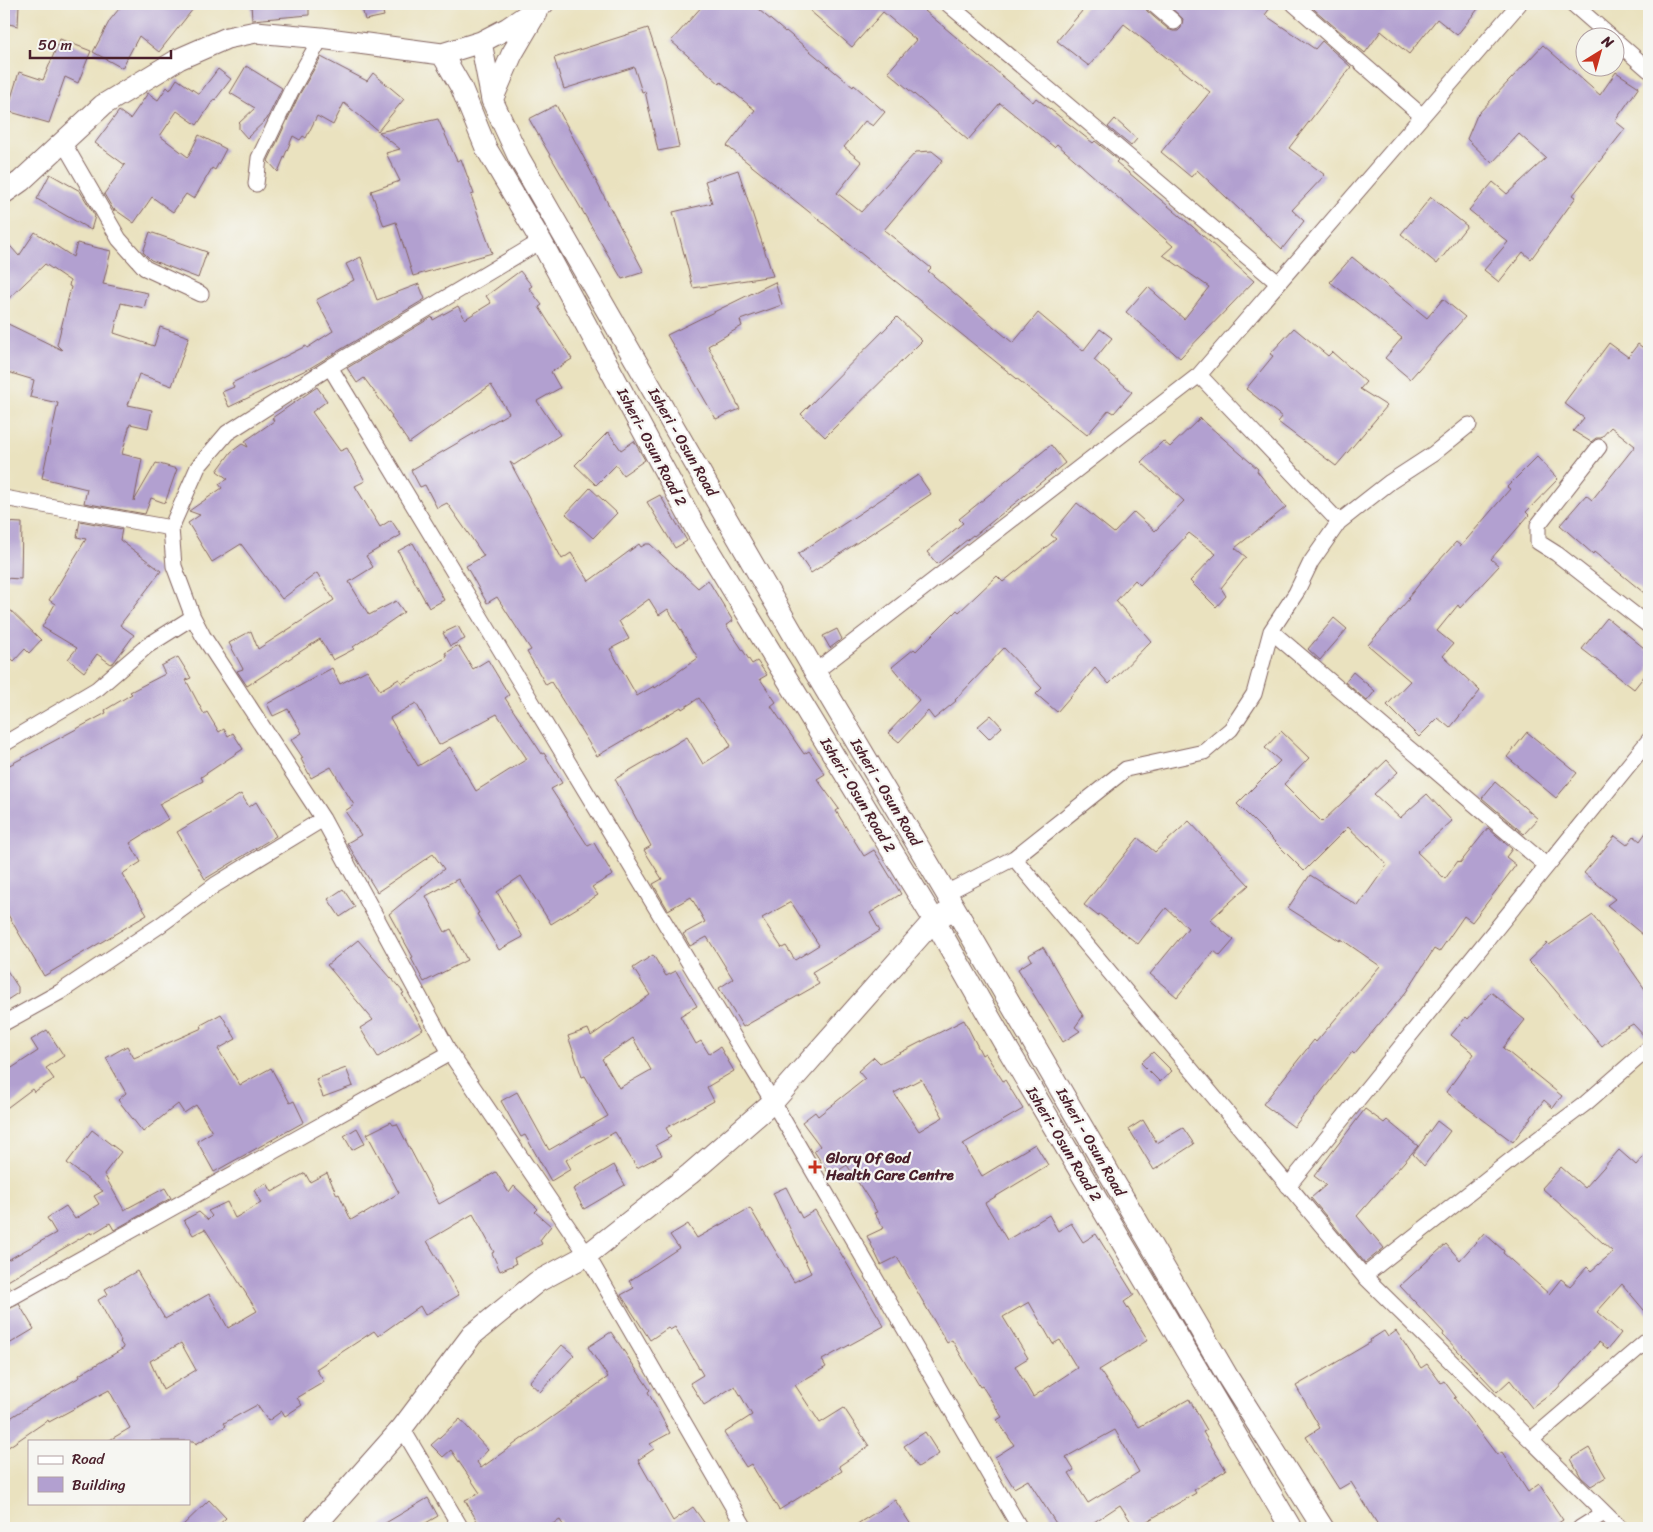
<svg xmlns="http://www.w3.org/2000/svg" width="1653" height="1532" font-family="Sriracha,sans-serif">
<rect width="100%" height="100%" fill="#f6f6f2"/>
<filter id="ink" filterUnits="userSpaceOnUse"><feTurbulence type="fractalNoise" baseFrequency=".02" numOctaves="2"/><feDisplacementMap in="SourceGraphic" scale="10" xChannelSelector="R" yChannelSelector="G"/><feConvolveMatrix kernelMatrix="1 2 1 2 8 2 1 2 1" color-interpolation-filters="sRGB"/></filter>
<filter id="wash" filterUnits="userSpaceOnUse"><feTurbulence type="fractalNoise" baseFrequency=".0096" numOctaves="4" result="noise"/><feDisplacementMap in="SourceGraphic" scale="20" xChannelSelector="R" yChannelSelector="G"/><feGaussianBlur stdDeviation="1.12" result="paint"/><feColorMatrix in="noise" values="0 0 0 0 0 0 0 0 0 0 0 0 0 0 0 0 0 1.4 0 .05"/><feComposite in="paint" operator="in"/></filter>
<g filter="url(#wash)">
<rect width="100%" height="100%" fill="#eae2bf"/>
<g id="blocks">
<path fill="#b2a0d0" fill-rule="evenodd" d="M4 4H19L18 26 4 23Z
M123 4H197L159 52 139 36 122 68 93 52 110 20Z
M251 4H309V15L252 20Z
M361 4H381L384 16 365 20Z
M704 4H752L785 32 786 31 853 87 854 85 885 112 873 126 865 121 844 147 862 162 837 193 861 212 916 152 932 151 943 160 884 230 931 268 928 271 1013 343 1038 313 1083 351 1100 329 1112 338 1094 360 1132 392 1114 413 1109 410 1087 435 727 146 755 110 721 82 720 84 671 41Z
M802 4H931L925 11 1033 102 1036 98 1093 143 1095 141 1118 160 1116 162 1193 227 1254 281 1180 358 1126 312 1148 287 1184 319 1209 287 1163 255 1173 246 1057 144 1054 147 1000 103 968 140 888 72 916 40 883 12 852 47Z
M1088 4H1144L1147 11 1168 29 1173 31H1178L1181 28 1183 19 1167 4H1273L1265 15 1315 49 1322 41 1351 67 1289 148 1325 175 1292 210 1304 221 1282 249 1197 170 1191 177 1161 152 1210 92 1124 24 1089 66 1057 41Z
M1308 4H1482L1457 35 1437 19 1409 54 1381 31 1365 53Z
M648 28 665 78 679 147 658 151 645 91 642 92 634 67 564 89 554 58Z
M60 39 91 51 78 83 65 77 49 123 7 111 19 72 43 80Z
M1543 45 1600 95 1616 72 1639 87 1615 121 1625 129 1573 195 1576 197 1531 259 1523 252 1499 282 1484 270 1508 242 1469 210 1493 182 1507 194 1546 158 1519 134 1492 163 1467 139 1477 115Z
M321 57 367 81 373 73 404 99 378 131 344 103 333 125 317 116 306 138 303 136 300 140 293 136 278 172 268 161 299 95Z
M246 66 282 88 267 119 247 138 239 129V123L255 108 230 93Z
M218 69 231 79 215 100 214 99 197 125 177 111 160 136 188 157 199 135 226 149 215 170 212 168 194 199 186 194 173 212 152 197 134 223 114 209V211L104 194 125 165 95 143 119 111 130 119 148 93 158 100 167 87 170 90 177 79 199 94Z
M556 105 644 272 622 279 529 119Z
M438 119 457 161 461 159 474 194 471 195 492 253 413 276 396 222 384 226 371 191 400 181 386 153 400 149 379 132Z
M1115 119 1137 139 1131 146 1108 127Z
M738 170 773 276 693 288 673 212 712 203 705 181Z
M50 174 80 191 95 216 91 230 37 199Z
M1431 197 1467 226 1437 264 1401 234Z
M35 232 73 257 77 243 111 251 103 284 148 293 144 308 121 303 114 333 154 346 160 327 189 337 172 386 139 374 128 405 152 410 148 428 130 424 122 454 142 459 134 501 156 463 177 469 165 503 151 498 145 514 84 503 87 489 42 478 58 403 30 397 34 380 4 371V322L62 350 57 345 71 287 69 286 70 281 45 264 4 303V239L19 256Z
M150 232 207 252 198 278 151 260 143 252Z
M361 257 377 300 419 284 425 299 310 368 229 407 222 392 234 387 232 383 306 346 307 348 333 331 316 300 354 280 346 264Z
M1352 257 1427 318 1443 299 1465 317 1410 379 1385 358 1402 338 1330 282Z
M520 271 532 286 529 288 542 305 539 307 572 359 551 372 560 388 537 401 560 435 514 465 510 462 562 559 571 553 589 581 639 544 641 547 646 544H650L698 588 708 580 733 621 726 625 752 664 757 661 767 675 760 679 776 702 771 706 804 754 809 751 825 774 817 779 839 809 836 811 864 856 874 850 901 894 870 913 880 931 812 972 819 984 743 1027 719 988 733 979 707 937 690 946 683 934 705 922 691 897 668 910 653 884 662 879 644 850 651 846 615 779 687 737 703 764 731 746 728 740 699 698 682 709 681 707 597 756 551 682 546 685 527 652 531 650 497 597 487 603 466 566 484 556 447 503 437 508 425 485 420 487 411 470 509 413 491 385 409 443 391 417 392 416 364 378 357 383 347 368 432 317 433 320 458 306 465 319 491 303 486 296ZM649 599 659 615 668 609 698 658 655 688 654 686 637 696 610 649 629 639 619 621ZM791 902 819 945 795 960 786 946 782 948 762 918Z
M775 282 782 305 740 320 742 326 708 346 740 409 716 419 667 335Z
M897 317 922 341 825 437 801 414Z
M1294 328 1328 356 1332 352 1366 382 1360 389 1387 406 1336 466 1278 422 1282 417 1246 389 1273 356 1270 354Z
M1609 343 1628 357 1638 344 1649 352V597L1594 552 1593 554 1560 525 1586 495 1592 500 1635 446 1611 427 1601 438H1596L1591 442 1573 431 1584 418 1564 403Z
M317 387 327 401 312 412 340 451 347 448 365 481 355 486 380 527 391 520 401 535 366 556 373 567 349 582 369 615 396 601 404 612 353 647 354 649 333 660 320 639 247 686 237 671 243 669 229 643 251 631 258 649 334 600 317 573 282 599 241 544 212 562 188 523 200 515 189 511 222 488 219 484 228 479 217 471 231 452 242 444 248 447 245 441 274 421 272 418Z
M1200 418 1258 469 1257 471 1286 507 1235 548 1246 557 1221 588 1226 596 1216 607 1190 581 1216 554 1189 533 1140 585 1135 580 1116 601 1151 641 1109 684 1095 668 1057 712 1036 694 1042 688 1004 648 955 700 956 701 934 719 928 711 899 742 888 733 919 700 892 667 914 649 916 651 957 610 959 612 997 576 1003 582 1056 539 1051 535 1077 503 1114 533 1134 512 1155 531 1184 501 1141 462 1163 441 1170 447Z
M608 432 621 450 634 441 645 460 623 475 616 465 596 485 575 465Z
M1051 445 1065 463 974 536 973 535 937 564 927 552 963 523 959 519Z
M1537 457 1558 479 1526 512 1529 515 1491 559 1499 566 1460 608 1458 605 1437 631 1453 644 1443 656 1480 691 1450 728 1438 718 1419 737 1387 705 1410 681 1368 645 1409 599 1408 598 1429 572 1456 542 1461 546 1510 489 1507 487Z
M918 475 931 494 811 573 798 554Z
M590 488 617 513 593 538 566 514Z
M660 495 687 541 675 548 647 502Z
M80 521 122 529 120 540 161 571 120 625 134 635 114 662 111 664 97 654 84 672 68 659 77 648 42 627 55 604 49 600 86 539 77 537Z
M4 522 22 523 21 579 4 578Z
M413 543 444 600 429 608 398 551Z
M4 604 41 640 29 653 25 649 14 661 4 652Z
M1334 618 1347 629 1320 660 1308 649Z
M1607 618 1649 652V670L1634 689 1582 649Z
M458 626 465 639 450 646 443 633Z
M837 629 842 639 830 648 823 636Z
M458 645 473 669 488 660 509 695 505 698 542 754 544 753 562 783 551 789 588 846 594 843 613 875 592 887 598 895 551 924 521 876 497 892 523 937 499 950 477 914 479 913 458 879 426 896 445 932 451 929 467 960 424 982 411 958 413 957 389 914 444 869 433 854 377 892 347 843 361 835 345 811 354 805 331 767 311 778 301 759 303 758 291 740 302 733 288 709 273 716 267 704 332 668 340 684 367 670 380 690 399 679 402 683 447 657 445 653ZM416 703 439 745 497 714 527 759 476 791 450 747 418 766 390 718Z
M178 657 191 678 186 680 204 714 207 712 219 732 224 729 228 736 233 733 243 749 201 777 203 781 159 804 168 819 130 843 141 862 122 874 147 915 44 976 4 908V768L106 713 105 710 132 694 130 692 165 674 161 666Z
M1353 672 1375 691 1367 701 1345 682Z
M991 715 1002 727 989 739 977 727Z
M1281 731 1309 758 1284 784 1322 822 1387 760 1398 772 1374 794 1400 818 1427 794 1452 821 1417 852 1445 879 1458 861 1460 863 1488 828 1512 849 1506 857 1516 865 1472 922 1464 916 1439 952 1434 949 1406 992 1354 1054 1352 1052 1294 1127 1263 1104 1314 1040 1316 1042 1380 966 1341 939 1340 941 1288 908 1310 875 1358 906 1387 865 1369 845 1368 846 1348 827 1304 871 1237 804 1280 761 1265 748Z
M1527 732 1577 773 1556 798 1507 757Z
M1495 782 1538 819 1524 834 1482 798Z
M241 794 249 807 256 802 276 836 205 879 177 832Z
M1189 821 1249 885 1210 920 1234 940 1220 956 1214 951 1177 997 1150 974 1188 928 1166 908 1138 944 1099 914 1098 916 1084 905 1138 838 1155 852Z
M1649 828V940L1607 905 1615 899 1584 873 1615 836 1627 845 1634 836 1640 841Z
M343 889 355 907 340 917 328 899Z
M1593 915 1649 995V1039H1647L1633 1024 1617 1033 1602 1046 1545 978 1528 961 1547 943 1549 945Z
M358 940 404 993 402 994 423 1029 378 1057 360 1028 373 1020 327 965Z
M1043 947 1083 1016 1075 1027 1080 1031 1063 1042 1018 969 1032 960 1029 955Z
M653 955 666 976 676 971 697 1006 680 1016 696 1044 701 1041 709 1054 720 1047 734 1071 707 1087 714 1101 666 1128 671 1137 656 1145 662 1155 637 1168 615 1132 566 1160 571 1169 551 1181 525 1135 521 1137 501 1101 517 1092 549 1150 608 1116 585 1076 582 1077 568 1036 588 1029 591 1036 650 995 633 968ZM633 1038 651 1070 619 1088 602 1059Z
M4 966 18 987V993L4 1002Z
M1491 992 1525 1020 1503 1048 1562 1096 1553 1108 1544 1100 1513 1142 1446 1092 1474 1054 1451 1035 1466 1017 1468 1019Z
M221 1014 236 1039 218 1049 240 1085 271 1068 290 1103 294 1101 304 1122 214 1172 197 1141 212 1132 196 1105 184 1113 178 1104 143 1132 118 1100 126 1093 106 1058 127 1046 134 1058 202 1028 201 1025Z
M964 1020 982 1055 985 1053 1003 1081 1005 1080 1023 1109 963 1144 982 1176 1035 1144 1048 1165 985 1203 1007 1240 1049 1215 1058 1231 1071 1223 1083 1242 1096 1234 1134 1295 1124 1302 1148 1340 1099 1370 1139 1427 1189 1399 1207 1430 1203 1432 1226 1470 1194 1490 1196 1493 1135 1528 1120 1505 1085 1528H1059L1028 1480 1014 1488 995 1457 1014 1445 997 1420 1002 1417 982 1386 980 1387 952 1340 947 1343 897 1257 881 1265 867 1236 884 1228 874 1213 877 1212 847 1165 830 1176 814 1151 820 1146 802 1122 815 1112 818 1116 865 1079 858 1071 874 1057 880 1063ZM921 1079 943 1117 919 1131 894 1093ZM1029 1302 1053 1344 1060 1340 1077 1368 1033 1397 1015 1366 1028 1358 1003 1317ZM1115 1430 1139 1472 1088 1503 1069 1473 1074 1470 1066 1457Z
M47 1030 64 1056 46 1068 54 1079 34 1092 32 1089 4 1110V1073L38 1051 31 1040Z
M1153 1052 1172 1071 1160 1082 1141 1063Z
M346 1068 353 1086 323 1097 316 1079Z
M1365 1109 1384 1123 1387 1120 1418 1146 1357 1216 1384 1248 1365 1263 1311 1198 1326 1185 1314 1176Z
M1143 1120 1157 1143 1183 1128 1194 1144 1154 1170 1129 1129Z
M1437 1121 1450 1131 1424 1166 1413 1154Z
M391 1122 393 1125 397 1124 439 1204 496 1172 509 1193 514 1186 538 1209 535 1212 551 1226 540 1240 542 1244 514 1258 516 1264 500 1271 492 1253 494 1252 473 1214 427 1241 459 1295 425 1315 420 1306 378 1336 374 1331 316 1369 324 1382 297 1398 302 1405 285 1416 282 1411 268 1421 257 1405 224 1423 226 1426 196 1444 194 1441H108L130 1428 109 1390 49 1422 48 1420 4 1450V1422L29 1406 80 1377 79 1375 124 1348 120 1342 121 1341 98 1300 108 1294 105 1289 137 1271 165 1319 209 1294 228 1328 257 1311 205 1229 193 1235 184 1220 199 1212 208 1220 212 1216 208 1211 227 1202 235 1218 261 1203 254 1190 267 1183 272 1192 305 1173 310 1182 327 1173 337 1195 339 1194 351 1220 363 1213 364 1214 399 1193 367 1134ZM181 1343 196 1370 163 1390 150 1361Z
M357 1128 365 1143 352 1150 344 1136Z
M92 1130 121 1152 104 1174 124 1210 165 1188 171 1198 114 1230 110 1223 92 1234 91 1232 6 1282 9 1288 4 1291V1262L56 1233 47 1218 66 1206 75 1219 99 1204 94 1196 103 1191 67 1163Z
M1619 1150 1636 1165 1649 1150V1316L1622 1284 1597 1312 1621 1333 1608 1349 1599 1342 1556 1390 1532 1408 1510 1380 1497 1392 1443 1335 1444 1333 1400 1286 1446 1244 1460 1260 1484 1233 1504 1251 1503 1253 1549 1294 1561 1279 1570 1286 1587 1267 1591 1271 1613 1252 1542 1188 1561 1167 1585 1188Z
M614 1165 625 1185 584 1209 573 1189Z
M786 1187 802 1218 815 1210 884 1326 822 1360 826 1367 795 1385 820 1423 844 1408 869 1446 839 1466 842 1471 779 1510 751 1464 746 1467 724 1433 752 1415 735 1386 704 1405 690 1383 703 1375 675 1327 670 1330 668 1328 650 1340 621 1295 634 1288 629 1281 679 1248 670 1235 688 1224 697 1238 750 1208 794 1282 811 1273 773 1193Z
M19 1304 34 1329 4 1347V1309L11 1308Z
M1384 1331 1388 1337 1396 1331 1421 1368 1427 1364 1441 1383 1444 1381 1456 1397 1454 1398 1497 1455 1502 1452 1528 1492 1539 1484 1563 1520 1550 1528H1380L1351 1482 1339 1489 1306 1437 1320 1428 1296 1386 1371 1342 1370 1340Z
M611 1332 650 1390 648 1392 670 1433 650 1444 654 1449 638 1460 673 1521 693 1507 708 1528H565L560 1520 545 1528H481L465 1500 480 1493 451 1450 443 1457 431 1445 460 1419 488 1450 477 1462 481 1468 608 1377 588 1347Z
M562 1345 574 1355 540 1392 529 1382Z
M925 1432 939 1454 918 1467 904 1446Z
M1589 1448 1606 1477 1591 1486 1581 1477 1571 1459Z
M428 1498 438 1516 417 1528H377Z
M209 1500 226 1518 215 1528H180Z
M895 1500 913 1528H851Z"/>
</g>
</g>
<g filter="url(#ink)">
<use href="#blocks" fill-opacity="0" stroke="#82635f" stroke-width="1"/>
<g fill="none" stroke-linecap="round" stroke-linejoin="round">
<defs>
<path id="street" d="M948 4 1278 283
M1153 4 1174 22
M1294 4 1421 115
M1573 4 1612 38
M1616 41 1649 70
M63 142 119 239 145 268 201 294
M256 184 259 158 291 91 321 38
M541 241 330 367 227 433 198 467 171 528 174 566 193 617 203 636 323 819 450 1053 587 1255 745 1528
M330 367 773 1102 1020 1528
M1199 375 1339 522
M1599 447 1538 525V542L1557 554 1649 626
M4 498 171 528
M1271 631 1547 866
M815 672 1199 375 1519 4
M4 744 97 689 147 646 193 617
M1014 858 1126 769 1204 752 1231 729 1254 694 1271 631 1296 593 1311 562 1339 522 1390 482 1433 454 1469 425
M946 893 1014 858 1364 1276 1620 1528
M4 1023 60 992 159 926 215 885 323 819
M1288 1186 1649 740
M1364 1276 1525 1149 1586 1103 1649 1048
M7 1300 450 1053
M402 1428 461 1528
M1531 1440 1649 1339
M1580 1528 1604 1513"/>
<path id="secondary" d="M481 42 492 100 519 158 815 672 946 893 1229 1379 1323 1528
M442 54 461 87 486 148 541 241 697 531 934 920 1003 1041 1291 1528
M492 100 512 54 536 13
M4 193 21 181 103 105 179 59 227 38 256 32 321 38 442 54 481 42 508 28 543 4
M313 1528 402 1428 472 1335 537 1282 587 1255 690 1174 773 1102 934 920 945 914"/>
</defs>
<use href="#street" stroke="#82635f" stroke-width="17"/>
<use href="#secondary" stroke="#82635f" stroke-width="23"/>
<use href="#street" stroke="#fff" stroke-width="15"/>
<use href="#secondary" stroke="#fff" stroke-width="21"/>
</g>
</g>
<path fill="#c8321e" stroke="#f6f6f2" stroke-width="2" d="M812.5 1159.5h5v5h5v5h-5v5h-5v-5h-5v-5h5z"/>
<g text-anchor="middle" stroke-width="4.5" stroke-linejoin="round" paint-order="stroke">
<g font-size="15" fill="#4a1f2b" stroke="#f6f6f2">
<text transform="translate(683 442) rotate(60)" y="5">Isheri - Osun Road</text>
<text transform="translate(652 447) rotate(62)" y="5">Isheri- Osun Road 2</text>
<text transform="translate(886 792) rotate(59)" y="5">Isheri - Osun Road</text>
<text transform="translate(858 795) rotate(59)" y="5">Isheri- Osun Road 2</text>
<text transform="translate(1091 1142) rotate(60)" y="5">Isheri - Osun Road</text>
<text transform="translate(1064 1144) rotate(59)" y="5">Isheri- Osun Road 2</text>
</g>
<g font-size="15" font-weight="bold" fill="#4a1f2b" stroke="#f6f6f2" text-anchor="start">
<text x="826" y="1163">Glory Of God<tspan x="826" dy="17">Health Care Centre</tspan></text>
</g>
</g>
<rect width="1653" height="1532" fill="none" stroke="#f6f6f2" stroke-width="20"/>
<rect x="28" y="1440" width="162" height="65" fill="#f6f6f2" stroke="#b1a0a2"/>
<rect x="38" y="1456" width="25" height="8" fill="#ffffff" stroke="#b1a0a2"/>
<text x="72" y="1464" font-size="15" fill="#4a1f2b">Road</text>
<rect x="38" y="1477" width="25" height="15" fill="#b2a0d0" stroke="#b1a0a2"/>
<text x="72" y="1490" font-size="15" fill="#4a1f2b">Building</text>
<g transform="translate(1600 52) rotate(37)"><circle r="24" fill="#f6f6f2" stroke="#b1a0a2"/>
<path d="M0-4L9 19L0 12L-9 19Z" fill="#c8321e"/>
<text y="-8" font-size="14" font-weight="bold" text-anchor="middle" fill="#4a1f2b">N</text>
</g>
<path d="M30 50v8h141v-8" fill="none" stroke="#4a1f2b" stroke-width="2.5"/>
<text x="38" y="50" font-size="15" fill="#4a1f2b" stroke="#f6f6f2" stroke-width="4" paint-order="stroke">50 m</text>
</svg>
